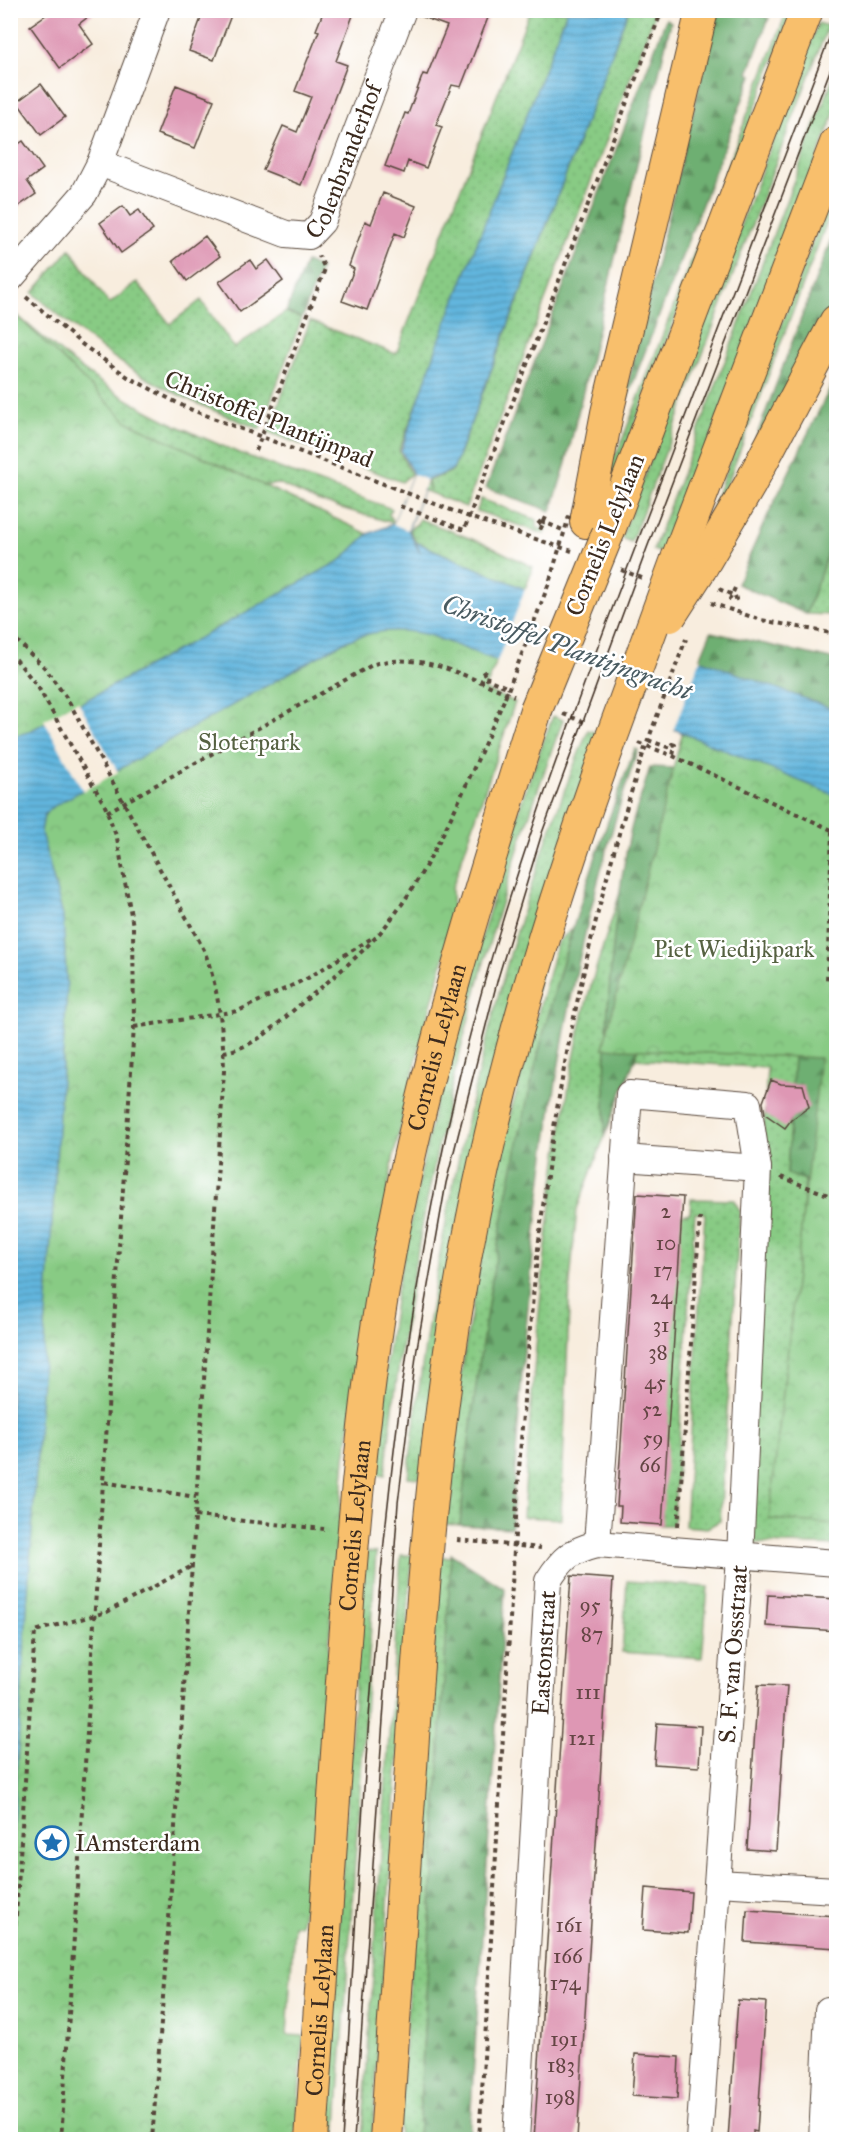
<svg xmlns="http://www.w3.org/2000/svg" width="847" height="2150" font-family="'IM FELL Great Primer',serif">
<defs>
<pattern id="grass-dots" width="8" height="8" patternUnits="userSpaceOnUse" patternTransform="scale(1.5)"><rect width="8" height="8" fill="#88cb84"/><path d="M2 2h.1M6 6h.1" fill="none" stroke="#76ae72" stroke-width="1.8" stroke-linecap="round"/></pattern>
<pattern id="forest-firs" width="22" height="20" patternUnits="userSpaceOnUse" patternTransform="scale(1.5)"><rect width="22" height="20" fill="#6eaf72"/><path d="M5 1l3.5 6h-7zM16 11l3.5 6h-7z" fill="#5c8f5d"/></pattern>
<pattern id="park-crowns" width="20" height="18" patternUnits="userSpaceOnUse" patternTransform="scale(1.5)"><rect width="20" height="18" fill="#88cb84"/><path d="M2 6a3 3 0 1 1 6 0M12 15a3 3 0 1 1 6 0" fill="none" stroke="#76ae72"/></pattern>
<pattern id="water-rules" width="6" height="5" patternUnits="userSpaceOnUse" patternTransform="scale(1.5)"><rect width="6" height="5" fill="#62b6de"/><path d="M0 2.5h6" fill="none" stroke="#5294b3"/></pattern>
</defs>
<rect width="100%" height="100%" fill="#fff"/>
<filter id="ink" filterUnits="userSpaceOnUse"><feTurbulence type="fractalNoise" baseFrequency=".0167" numOctaves="2"/><feDisplacementMap in="SourceGraphic" scale="12" xChannelSelector="R" yChannelSelector="G"/><feConvolveMatrix kernelMatrix="1 2 1 2 8 2 1 2 1" color-interpolation-filters="sRGB"/></filter>
<filter id="wash" filterUnits="userSpaceOnUse"><feTurbulence type="fractalNoise" baseFrequency=".008" numOctaves="4" result="noise"/><feDisplacementMap in="SourceGraphic" scale="24" xChannelSelector="R" yChannelSelector="G"/><feGaussianBlur stdDeviation="1.35" result="paint"/><feColorMatrix in="noise" values="0 0 0 0 0 0 0 0 0 0 0 0 0 0 0 0 0 1.4 0 .05"/><feComposite in="paint" operator="in"/></filter>
<g filter="url(#wash)">
<rect width="100%" height="100%" fill="#f8edde"/>
<path fill="url(#grass-dots)" stroke="#627a51" stroke-width="1.5" d="M530 11H567L399 451 411 474 402 482 268 432 310 321 396 354Z
M628 11H656L466 507 423 490 426 481 430 490 428 481 453 471Z
M787 11 792 12 600 514 611 459 618 451Z
M818 23 828 26 631 542 621 538Z
M836 70V109L666 555 653 550Z
M836 181V198L723 495V505L698 545Z
M70 249 109 304 137 282 170 324 201 300 234 348 286 312 302 318 260 429C216 412 172 394 131 369 96 347 64 320 33 293Z
M10 309C48 342 86 376 130 401 211 448 304 476 392 509L389 514 393 523 317 501 280 484 242 487 11 421Z
M481 499 537 520V528L542 529 547 525 544 534 477 511Z
M419 519 485 544 533 567 525 590 416 542 409 529 417 524Z
M836 530V615L806 614Z
M553 716 563 720C472 964 413 1217 385 1475L372 1474 396 1293 442 1071 523 797Z
M588 730 598 733 420 1478 408 1477C436 1222 492 967 588 730Z
M807 854 787 1174 805 1179 786 1499 836 1502V1546L741 1542 767 1068 635 1059 672 894Z
M622 886 608 1017 605 1135 577 1209 570 1282 561 1519 523 1517C534 1356 546 1197 578 1038 588 987 607 936 622 886Z
M572 929C515 1126 480 1320 460 1525L442 1524 454 1413 497 1163 557 943Z
M691 1199 734 1200 740 1211 720 1521 707 1528 685 1526 705 1213H695L673 1525H660L681 1215 690 1213Z
M364 1552 376 1553 336 2139 324 2140Z
M401 1555H412L372 2139 362 2140Z
M440 1557H451L418 2139 398 2140Z
M627 1581 708 1587 702 1658 622 1652Z"/>
<path fill="url(#forest-firs)" stroke="#546c48" stroke-width="1.5" d="M717 11H750L769 18 748 73 752 75 621 414Z
M666 19 671 22 566 463 551 511 486 488Z
M836 226V307L746 464Z
M306 262 321 268 302 318 286 312Z
M836 376V530L806 614 737 584 764 523Z
M711 632 836 660V710L699 661Z
M635 749 638 750C550 1000 528 1266 511 1528L460 1525C486 1259 537 998 635 749Z
M650 767 674 768 836 809V893L829 960H836V1502L786 1499 805 1180 787 1174 806 854 697 809 672 894 635 1059 605 1135C604 1035 610 931 630 833 635 811 644 789 650 767Z
M451 1554 505 1589 469 2139H418Z"/>
<path fill="url(#park-crowns)" stroke="#627a51" stroke-width="1.5" d="M10 309 128 422 514 602 497 661 485 690 515 702 452 888 453 925 418 1053 393 1159 345 1458 330 1632 315 1858 300 1925H294L287 2035 303 2036 296 2139H11Z
M683 730 836 791V1524L769 1519 820 1058 603 1048Z"/>
<path fill="url(#water-rules)" stroke="#4e707e" stroke-width="1.5" d="M567 11H628L453 470 427 480 408 530 420 553 416 542C554 603 694 659 836 710V796L659 723 432 636C401 627 373 629 344 642L49 809 44 816 41 832 63 916 67 991 11 1856 10 1042 15 976 10 922 11 737 28 732 341 560 368 534 393 524 413 474 401 451 439 341Z"/>
<path fill="#f8edde" d="M413 474 427 480 407 530 393 524Z
M526 587 701 658 673 731 496 664Z
M78 701 118 772 83 791 44 720Z"/>
<g id="blocks">
<path fill="#de97b4" d="M53 10H97L79 24 93 44 60 68 30 26Z
M204 10H233L214 60 189 51Z
M324 10H355L336 61 347 65 301 185 263 170 283 126 297 132 311 97 295 91 319 31 316 30Z
M418 10H491L461 87 452 85 436 125 442 127 426 168 408 161 404 173 385 166 405 113 408 114 423 74 427 75 447 26 417 15Z
M41 84 65 117 41 135 17 102Z
M176 85 214 100 195 148 157 134Z
M23 141 43 169 27 181 36 194 10 212V150Z
M383 193 416 206 404 237 395 233 367 310 342 301 354 269 349 266 365 221 371 224Z
M123 206 130 216 139 210 153 230 121 253 100 223Z
M205 236 220 256 187 281 173 261Z
M250 260 256 269 268 260 283 281 240 312 219 282Z
M771 1080 781 1084 803 1085 809 1107 791 1120 785 1128 765 1114 763 1102Z
M637 1194 683 1197 662 1525 620 1522 621 1506H617Z
M571 1576 613 1579 587 1984 577 2139H534Z
M768 1595 837 1599V1631L766 1626Z
M758 1685 787 1686 776 1851 747 1849Z
M657 1723 701 1726 699 1767 654 1764Z
M646 1888 691 1892 688 1933 643 1930Z
M747 1910 837 1916V1948L745 1942Z
M738 2000 766 2002 757 2132 753 2131V2139H728Z
M635 2054 679 2057 677 2099 632 2096Z"/>
</g>
</g>
<g filter="url(#ink)">
<use href="#blocks" fill-opacity="0" stroke="#57473b" stroke-width="1.5"/>
<g fill="none" stroke-linecap="round" stroke-linejoin="round">
<defs>
<g id="minor">
<path id="s1" d="M100 163 286 234 309 236 322 222 403 10"/>
<path d="M10 279 84 194 100 163 157 10"/>
<path d="M624 1158 758 1168"/>
<path d="M597 1544 836 1563"/>
<path d="M718 1883 836 1890"/>
<path id="s2" d="M516 2140 548 1581C563 1557 571 1551 597 1544L629 1094 748 1104 758 1168 740 1557 699 2140"/>
<path d="M822 2140 828 2010"/>
</g>
<g id="major">
<path d="M586 522 607 413 702 10"/>
<path d="M608 533 807 10"/>
<path d="M677 559 836 143"/>
<path d="M701 568 749 486 836 321"/>
<path id="s3" d="M311 2140C320 2001 330 1863 339 1724 350 1571 360 1418 387 1267 421 1076 478 894 536 710"/>
<path d="M386 2140C394 2016 402 1892 411 1768 422 1594 435 1420 467 1248 499 1074 551 905 611 739"/>
</g>
</defs>
<use href="#minor" stroke="#57473b" stroke-width="28"/>
<use href="#major" stroke="#57473b" stroke-width="34"/>
<path stroke="#57473b" stroke-width="4" stroke-dasharray="4.5 4.5" stroke-linecap="butt" d="M26 297 83 345 128 377 187 408 469 517 572 551
M256 451 325 269 319 256
M400 506 464 530 662 10
M541 521 537 525 541 528 546 517
M621 570 642 578
M735 596 736 599 732 601 730 599 735 588
M711 603 761 620 836 634
M10 634 45 668 68 700 204 950C219 990 223 1029 224 1071L169 1919 152 2140
M836 649V648
M10 652 38 687 105 806 117 838 133 926 134 1027 103 1482 196 1497
M482 683V674L485 672 488 674 487 679 509 688
M563 714 587 723
M648 740 670 748 672 744 675 745 673 756
M639 743 673 756 836 832
M107 812 374 664C423 651 469 678 514 696
M832 831 827 981 836 982
M134 1027 238 1011 308 978 372 938
M223 1052C254 1048 274 1027 296 1008 324 985 353 962 378 935 432 874 471 772 505 698
M781 1177 836 1198
M195 1516 324 1529
M678 1526 700 1217
M457 1540 541 1548
M10 2006 35 1631 107 1612 192 1566
M61 2140 103 1482
M479 2140C489 1978 498 1816 508 1654 518 1481 527 1306 553 1134 573 1004 604 876 644 751"/>
<use href="#minor" stroke="#fff" stroke-width="26"/>
<use href="#major" stroke="#f8bf6c" stroke-width="32"/>
<path stroke="#3b2a1e" stroke-width="1.5" d="M342 2140C366 1784 375 1426 459 1078 504 892 572 714 640 535 705 364 771 192 836 20
M354 2140 398 1503 417 1348 446 1183 498 978 542 833 647 548 836 55"/>
<defs>
<path id="major-bridge" d="M670 616 701 568
M536 710 608 533
M611 739 677 559"/>
</defs>
<use href="#major-bridge" stroke="#57473b" stroke-width="34" stroke-linecap="butt"/>
<path stroke="#57473b" stroke-width="4" stroke-dasharray="4.5 4.5" stroke-linecap="butt" d="M541 521 565 531
M719 589 735 596
M505 698 549 583 570 513
M644 751 686 639"/>
<use href="#major-bridge" stroke="#f8bf6c" stroke-width="32"/>
</g>
</g>
<defs>
<symbol id="sight-ring" viewBox="-11 -11 22 22"><circle r="9.5" fill="#fff" stroke="#1f6fb2" stroke-width="1.5"/><path d="M0-6L1.8-2.2L6-1.7L2.9 1.2L3.7 5.4L0 3.3L-3.7 5.4L-2.9 1.2L-6-1.7L-1.8-2.2Z" fill="#1f6fb2"/></symbol>
</defs>
<g fill-rule="evenodd">
<use href="#sight-ring" x="33" y="1824" width="38" height="38"/>
</g>
<g text-anchor="middle" stroke-width="5" stroke-linejoin="round" paint-order="stroke">
<g font-size="21" fill="#644544">
<text x="666" y="1218">2</text>
<text x="666" y="1250">10</text>
<text x="663" y="1277">17</text>
<text x="661" y="1304">24</text>
<text x="661" y="1332">31</text>
<text x="658" y="1359">38</text>
<text x="655" y="1389">45</text>
<text x="652" y="1416">52</text>
<text x="653" y="1445">59</text>
<text x="650" y="1472">66</text>
<text x="590" y="1612">95</text>
<text x="592" y="1641">87</text>
<text x="588" y="1699">111</text>
<text x="582" y="1745">121</text>
<text x="569" y="1932">161</text>
<text x="568" y="1963">166</text>
<text x="565" y="1990">174</text>
<text x="564" y="2046">191</text>
<text x="561" y="2072">183</text>
<text x="560" y="2104">198</text>
</g>
<g font-size="24" fill="#3b2a1e" stroke="#fff">
<text dy="8" stroke="none"><textPath href="#s1" startOffset="306">Colenbranderhof</textPath></text>
<text transform="translate(269 419) rotate(22)" y="8">Christoffel Plantijnpad</text>
<text transform="translate(605 535) rotate(-68)" y="8">Cornelis Lelylaan</text>
<text dy="8" stroke="none"><textPath href="#s3" startOffset="1102">Cornelis Lelylaan</textPath></text>
<text dy="8" stroke="none"><textPath href="#s3" startOffset="616">Cornelis Lelylaan</textPath></text>
<text dy="8" stroke="none"><textPath href="#s2" startOffset="488">Eastonstraat</textPath></text>
<text transform="translate(733 1654) rotate(-86)" y="8">S. F. van Ossstraat</text>
<text dy="8" stroke="none"><textPath href="#s3" startOffset="130">Cornelis Lelylaan</textPath></text>
</g>
<g font-size="24" fill="#566242" stroke="#fff">
<text x="249" y="750">Sloterpark</text>
<text x="734" y="957">Piet Wiedijkpark</text>
</g>
<g font-size="24" fill="#3b2a1e" stroke="#fff" text-anchor="start">
<text x="75" y="1851">IAmsterdam</text>
</g>
<g font-size="26" font-style="italic" fill="#495b61" stroke="#fff">
<text transform="translate(567 647) rotate(20)" y="9">Christoffel Plantijngracht</text>
</g>
</g>
<rect width="847" height="2150" fill="none" stroke="#fff" stroke-width="36"/>
</svg>
